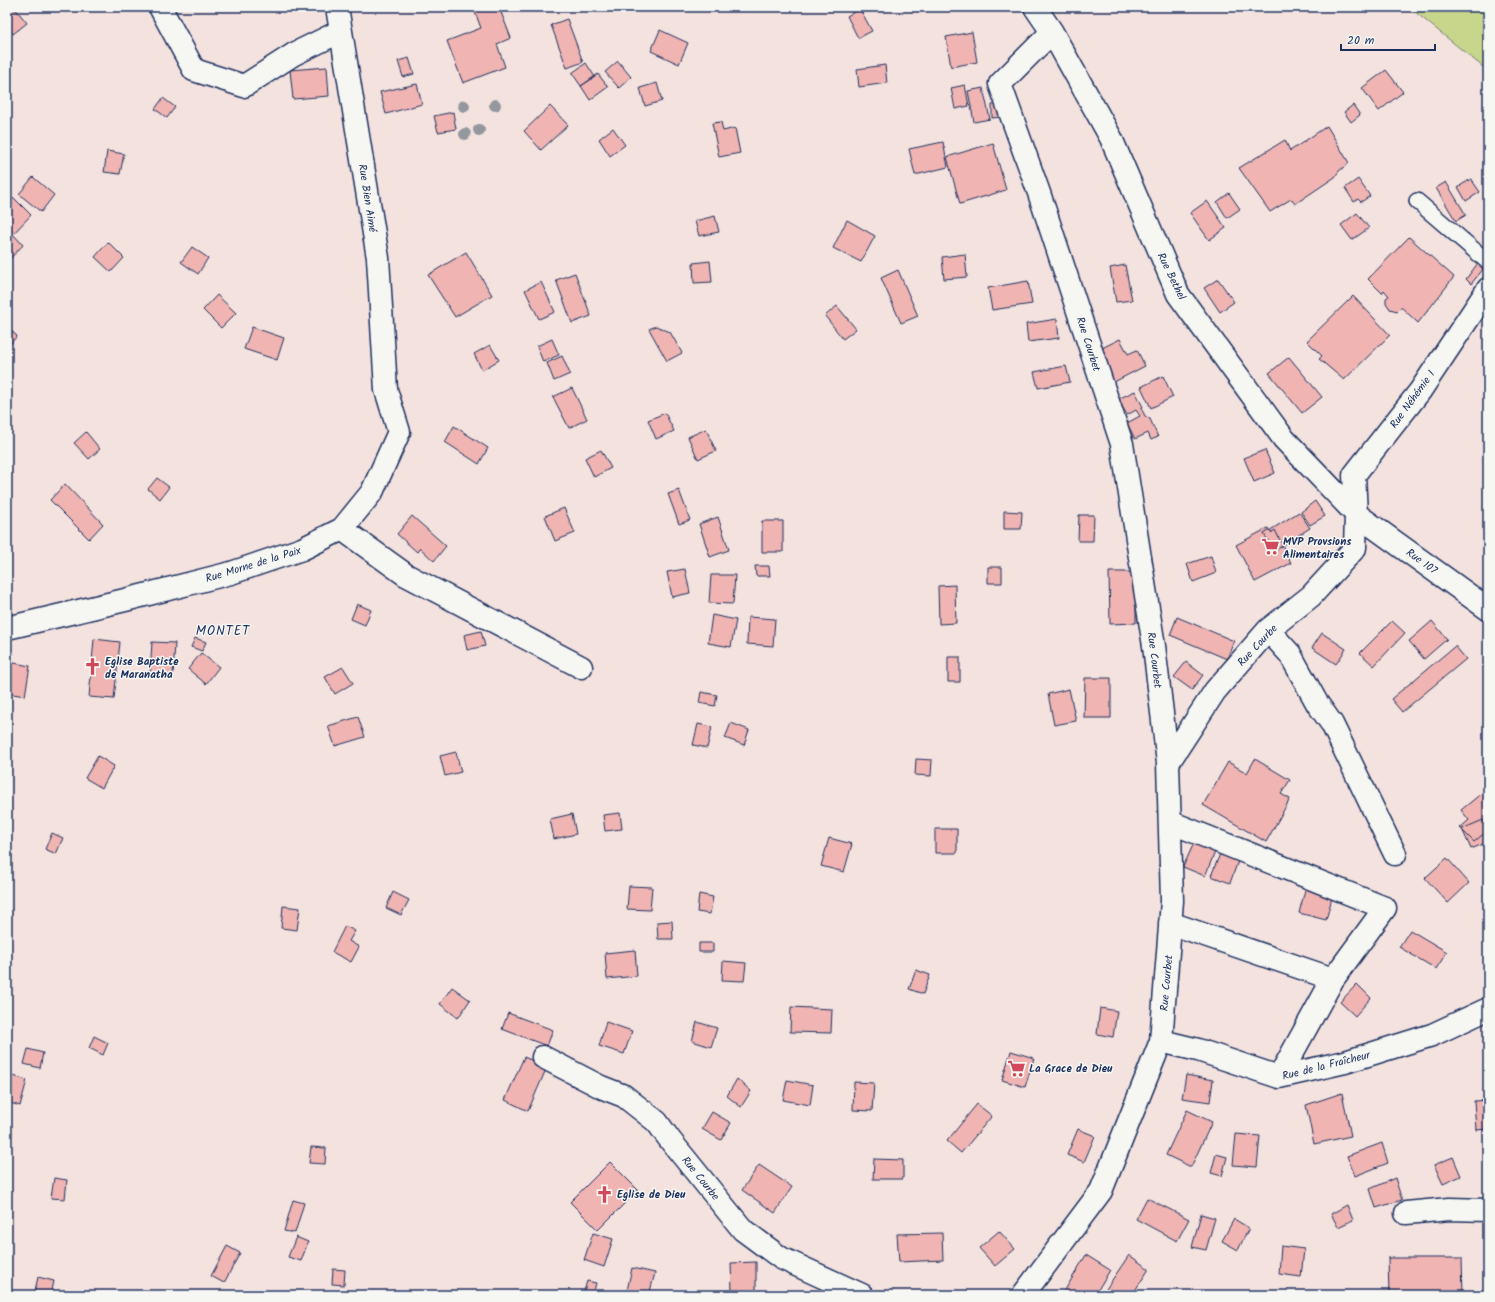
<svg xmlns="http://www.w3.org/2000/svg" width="1495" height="1302" font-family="Kalam,sans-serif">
<rect width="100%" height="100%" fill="#f4e2df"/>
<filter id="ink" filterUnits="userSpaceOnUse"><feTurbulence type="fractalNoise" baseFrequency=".025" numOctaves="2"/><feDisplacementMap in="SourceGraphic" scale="8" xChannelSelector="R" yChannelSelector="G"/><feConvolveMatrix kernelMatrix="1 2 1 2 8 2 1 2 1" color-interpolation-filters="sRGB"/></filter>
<g filter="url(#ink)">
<path fill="#c7d68a" stroke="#718274" d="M1409 7H1488V61L1483 67Z"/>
<path fill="#f0b4b2" stroke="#1b2f5e" d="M8 7H14L27 23 13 34 7 27V8Z
M473 7H499L511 38 497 44 505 67 463 83 447 41 481 28Z
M860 9 872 31 858 38 847 16Z
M567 19 583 62 567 68 551 25Z
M660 30 688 43 679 64 651 51Z
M972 32 977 62 951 67 946 37Z
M409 58 414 74 403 77 398 61Z
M618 61 631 77 619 88 605 72Z
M586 63 595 77 581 86 572 73Z
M885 65 887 83 859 87 857 69Z
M327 67 329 96 293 99 290 70Z
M1386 70 1403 92 1379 111 1362 88Z
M598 74 608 87 590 100 581 86Z
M657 83 662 101 645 106 640 88Z
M417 84 422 104 386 114 380 92Z
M965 85 969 106 955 109 951 88Z
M983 88 990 119 974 122 968 91Z
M163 98 175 107 167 118 155 109Z
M1001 104 1002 117 992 118V105Z
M1353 105 1360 115 1351 122 1344 112Z
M550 106 568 125 541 150 524 131Z
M453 112 456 129 438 132 434 116Z
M721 122 723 131 735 128 740 153 719 157 712 123Z
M1327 126 1349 163 1339 171 1335 177 1295 204 1291 199 1270 212 1239 168 1285 140 1290 151Z
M613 128 625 145 610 156 599 139Z
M943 142 948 167 915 175 909 149Z
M993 143 1006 190 960 204 947 157Z
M107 151 124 154 120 174 104 172Z
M33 177 54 195 41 212 19 194Z
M1358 179 1370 196 1361 202 1358 199 1354 202 1345 188Z
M1471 179 1480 192 1466 201 1458 187Z
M1446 182 1466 215 1456 221 1436 188Z
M1229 193 1240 209 1227 218 1217 202Z
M14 198 31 215 13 234 23 245 7 262V205Z
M1207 201 1226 228 1209 240 1190 213Z
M1357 213 1369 228 1352 240 1341 225Z
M715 216 719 232 699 236 695 221Z
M847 220 875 236 861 262 833 248Z
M1409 237 1454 277 1418 323 1401 307 1397 311 1390 309 1386 303V298L1389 296 1384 290 1382 293 1368 279Z
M108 242 124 258 111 272 95 257Z
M192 247 208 258 198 274 181 262Z
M466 252 492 295 455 317 428 275Z
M965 254 967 277 944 279 942 257Z
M710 261 712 282 694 283 693 263Z
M1478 263 1484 268 1471 284 1466 279Z
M1125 265 1132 300 1116 302 1110 268Z
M898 270 918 316 901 323 881 278Z
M575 273 591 316 572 323 556 280Z
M1218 279 1234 302 1220 312 1204 288Z
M1028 281 1032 304 992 310 988 288Z
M541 282 555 312 539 319 525 290Z
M217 295 236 313 221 328 203 310Z
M1353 296 1390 335 1344 380 1319 359 1322 356 1307 341Z
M837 306 856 329 843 339 825 316Z
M1057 319 1059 338 1028 342 1026 324Z
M656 326 670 332 682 353 667 361 649 329Z
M7 327 17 336 7 348Z
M252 327 284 338 277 360 244 349Z
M552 339 559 355 543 362 537 346Z
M1120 339 1128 354 1137 350 1145 366 1112 383 1096 351Z
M490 345 499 360 482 370 474 354Z
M562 356 570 374 554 381 547 363Z
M1289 357 1322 397 1302 413 1269 373Z
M1066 366 1070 382 1038 388 1034 372Z
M1163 376 1173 397 1151 408 1141 387Z
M572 388 587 419 569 428 553 397Z
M1135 391 1143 407 1141 408 1145 416 1150 419 1158 437 1151 440 1148 433 1135 439 1127 423 1140 416 1136 410 1127 415 1118 399Z
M665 413 674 431 656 439 648 420Z
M454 426 488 448 479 464 445 442Z
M706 429 716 451 698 459 688 437Z
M86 432 100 449 89 459 74 443Z
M601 450 611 468 594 477 585 458Z
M1265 450 1275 473 1254 482 1244 458Z
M157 478 169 487 160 499 148 489Z
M65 484 103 524 89 539 50 500Z
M679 490 690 520 679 524 668 494Z
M1315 501 1325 516 1310 525 1301 512Z
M564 508 575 533 555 541 545 516Z
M1004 511 1022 512 1021 529H1004Z
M1299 512 1310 528 1274 551 1264 534Z
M1079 515H1094L1093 541H1078Z
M412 516 446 546 434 561 420 548 417 552 397 534Z
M718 517 729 550 710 557 699 524Z
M762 521H783V552H762Z
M1268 528 1271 533 1275 530 1291 563 1255 582 1236 545Z
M1211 556 1216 573 1193 582 1187 564Z
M755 566H769L770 576H756Z
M988 567H1002V583H988Z
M685 569 690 593 672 597 667 572Z
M1109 572H1136V623L1110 624Z
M711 575H735L733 604 709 603Z
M955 585 956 623 939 624 938 586Z
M357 604 371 610 365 625 351 619Z
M712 615 736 620 731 647 708 643Z
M748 617 775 619 773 646 747 644Z
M1177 617 1234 641 1227 659 1170 635Z
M1392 621 1405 633 1374 666 1360 653Z
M1432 621 1447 639 1424 659 1409 641Z
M481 631 485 646 467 650 464 635Z
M1322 633 1346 649 1336 664 1312 648Z
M195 638 206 642 202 651 191 647Z
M94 639 120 642 114 699 89 697Z
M152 642 175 643 173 675 150 674Z
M1455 646 1466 659 1402 712 1391 699Z
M201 653 219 667 206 684 188 669Z
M948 657H960V682H948Z
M9 662 30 666 25 696 7 693Z
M1186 662 1203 675 1192 690 1174 677Z
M343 667 353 683 335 694 325 677Z
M1085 678H1111V718H1084Z
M1069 689 1076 721 1054 725 1048 694Z
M701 692 717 695 715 706 699 703Z
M358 717 365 737 335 746 328 726Z
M731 723 749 730 744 745 725 738Z
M698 724 712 727 707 748 693 745Z
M456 752 461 772 445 776 440 756Z
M98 756 114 766 102 788 85 778Z
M916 759 932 760 931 776 915 775Z
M1255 759 1290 780 1281 794 1290 799 1266 842 1203 805 1228 762 1247 773Z
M1488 788V830L1474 842 1460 828 1469 820 1461 810Z
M620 813 622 829 605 831 603 815Z
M572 814 576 834 554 839 550 819Z
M1483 820 1488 830V842L1471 849 1462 829Z
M935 829H957V853H935Z
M52 833 63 838 56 854 45 849Z
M829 838 852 844 844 872 821 866Z
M1194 843 1215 852 1205 876 1183 867Z
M1220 854 1238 861 1230 883 1211 876Z
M1447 858 1469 883 1448 903 1425 878Z
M629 886 652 887 650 910 627 909Z
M1306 886 1333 894 1326 920 1299 913Z
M393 892 409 900 401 915 386 908Z
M699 894 713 897 710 914 697 912Z
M283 906 300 908 297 930 281 928Z
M672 921 673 939H658L657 922Z
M345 926 355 931 349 941 359 947 351 962 332 952Z
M1410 930 1447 952 1436 969 1399 947Z
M699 943H713V952H699Z
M635 950 637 976 607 979 605 953Z
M723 961 746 963 744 981 722 980Z
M916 970 930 975 923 994 909 989Z
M1357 984 1371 998 1355 1016 1340 1002Z
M452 987 470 1000 458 1018 440 1004Z
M791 1007 832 1009 831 1033 790 1032Z
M1100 1008 1117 1011 1113 1037 1097 1034Z
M508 1013 553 1030 547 1046 502 1029Z
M606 1022 632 1031 624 1054 599 1046Z
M697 1022 717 1028 711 1047 692 1041Z
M94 1036 108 1043 103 1055 89 1048Z
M28 1049 43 1053 40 1068 24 1064Z
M1011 1051 1034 1058 1025 1087 1002 1080Z
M524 1057 547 1067 528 1111 505 1100Z
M10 1075 27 1080 20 1106 7 1102V1087Z
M1186 1075 1213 1080 1210 1102 1182 1098Z
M737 1079 751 1091 741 1107 727 1096Z
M787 1080 813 1085 810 1105 783 1100Z
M854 1082 874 1083 872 1111 853 1110Z
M1342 1093 1351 1136 1314 1144 1306 1105Z
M1488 1100V1129L1476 1130 1474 1101Z
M977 1104 992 1116 961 1153 947 1141Z
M1187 1110 1212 1122 1191 1167 1166 1155Z
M712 1112 731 1123 721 1140 702 1129Z
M1078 1129 1095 1136 1084 1162 1067 1155Z
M7 1132 12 1133 7 1146Z
M1236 1134 1260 1136 1257 1167 1233 1165Z
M1382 1143 1388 1163 1355 1176 1347 1156Z
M311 1147 326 1148 325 1164 309 1163Z
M1216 1154 1227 1157 1222 1176 1211 1173Z
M1453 1157 1461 1176 1443 1184 1434 1165Z
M874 1159 903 1160V1179H873Z
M610 1162 638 1190 598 1230 570 1202Z
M759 1165 792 1187 775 1213 742 1190Z
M54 1178 67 1180 65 1199 51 1198Z
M1395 1178 1402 1200 1376 1208 1370 1189Z
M1147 1198 1189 1219 1177 1241 1136 1219Z
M293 1200 304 1203 295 1233 284 1231Z
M1347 1205 1353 1220 1338 1227 1331 1214Z
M1201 1214 1215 1218 1206 1250 1192 1247Z
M1234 1219 1249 1228 1238 1250 1222 1241Z
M999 1231 1015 1249 995 1266 979 1248Z
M593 1233 613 1239 604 1267 584 1260Z
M942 1233 943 1260 899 1262 897 1234Z
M296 1237 308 1242 301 1261 288 1257Z
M227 1246 240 1253 224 1283 211 1276Z
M1281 1246 1304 1249 1301 1277 1279 1274Z
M1086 1255 1110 1270 1096 1293 1094 1295H1062Z
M1129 1255 1149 1269 1132 1295H1102Z
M1388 1258H1462L1463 1295H1389Z
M756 1262V1291H732L731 1263Z
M632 1268 655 1273 649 1295H626Z
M333 1269 345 1270 344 1285 332 1284Z
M38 1277 54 1281 51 1295H34Z
M587 1281 596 1283 593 1295H583Z"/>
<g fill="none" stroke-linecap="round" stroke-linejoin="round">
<defs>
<path id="service" d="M1417 201 1488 262"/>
<path id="minor" d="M160 7 194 70 244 86 294 54 341 31
M1035 7 1052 32 1111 138 1178 294 1284 439 1356 514 1488 609
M342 529 406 575 581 667
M7 628 125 600 231 573 302 549 342 529 372 492 399 432 386 390 378 258 337 7
M1268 630 1290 654 1317 703 1332 724 1395 854
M1168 763 1215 691 1268 630 1311 596 1355 548 1356 514 1354 475 1420 391 1488 289
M1170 822 1385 908 1333 979 1279 1077
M1170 923 1333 979
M1161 1041 1198 1050 1279 1077 1345 1062 1432 1035 1488 1009
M543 1057 601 1087 624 1096 657 1122 670 1140 743 1230 781 1258 862 1295
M1406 1213 1449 1209 1488 1210
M1023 1295 1101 1191 1161 1041 1172 901 1168 763 1154 646 1122 444 1039 193 1000 84 1052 32"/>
</defs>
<use href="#service" stroke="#1b2f5e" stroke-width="18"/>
<use href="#minor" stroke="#1b2f5e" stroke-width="25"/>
<use href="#service" stroke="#f6f6f2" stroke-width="15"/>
<use href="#minor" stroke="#f6f6f2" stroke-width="22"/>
</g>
<g fill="#94979e">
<circle cx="495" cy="105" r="6"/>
<circle cx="464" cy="106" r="6"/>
<circle cx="479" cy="130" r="6"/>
<circle cx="465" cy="134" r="6"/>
</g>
</g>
<defs>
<symbol id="supermarket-bare" viewBox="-9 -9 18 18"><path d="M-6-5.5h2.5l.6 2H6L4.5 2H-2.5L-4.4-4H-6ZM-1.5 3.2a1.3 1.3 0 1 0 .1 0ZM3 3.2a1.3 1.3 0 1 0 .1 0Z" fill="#d1495b" stroke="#f6f6f2" stroke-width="2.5" paint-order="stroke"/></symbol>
<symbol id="church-bare" viewBox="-9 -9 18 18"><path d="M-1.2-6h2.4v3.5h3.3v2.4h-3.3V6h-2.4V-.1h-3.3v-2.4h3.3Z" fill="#d1495b" stroke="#f6f6f2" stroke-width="2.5" paint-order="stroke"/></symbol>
</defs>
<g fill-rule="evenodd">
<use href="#supermarket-bare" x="1258" y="534" width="25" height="25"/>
<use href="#church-bare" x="80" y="654" width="25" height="25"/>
<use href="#supermarket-bare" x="1004" y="1056" width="25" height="25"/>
<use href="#church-bare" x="592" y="1182" width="25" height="25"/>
</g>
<g text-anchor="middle" stroke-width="3" stroke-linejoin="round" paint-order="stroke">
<g font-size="11" fill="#1b2f5e" stroke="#f6f6f2">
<text transform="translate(368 198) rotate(81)" y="4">Rue Bien Aimé</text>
<text transform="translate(1172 276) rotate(64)" y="4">Rue Bethel</text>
<text transform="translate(1089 344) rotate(72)" y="4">Rue Courbet</text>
<text transform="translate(1412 399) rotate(-54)" y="4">Rue Néhémie 1</text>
<text transform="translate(1422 561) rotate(36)" y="4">Rue 107</text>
<text transform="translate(253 564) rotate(-17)" y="4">Rue Morne de la Paix</text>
<text transform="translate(1257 645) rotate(-47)" y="4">Rue Courbe</text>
<text transform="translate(1155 660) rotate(83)" y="4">Rue Courbet</text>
<text transform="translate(1166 983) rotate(-85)" y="4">Rue Courbet</text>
<text transform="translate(1326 1065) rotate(-14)" y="4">Rue de la Fraîcheur</text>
<text transform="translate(701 1178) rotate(51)" y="4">Rue Courbe</text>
</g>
<g font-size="11" font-weight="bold" fill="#1b2f5e" stroke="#f6f6f2" text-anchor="start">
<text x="1283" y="545">MVP Provsions<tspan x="1283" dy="13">Alimentaires</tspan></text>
<text x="105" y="665">Eglise Baptiste<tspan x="105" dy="13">de Maranatha</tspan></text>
<text x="1029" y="1072">La Grace de Dieu</text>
<text x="617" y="1198">Eglise de Dieu</text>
</g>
<g font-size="13" letter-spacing="1" fill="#1b2f5e" stroke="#f6f6f2">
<text x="223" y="635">MONTET</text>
</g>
</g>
<rect width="1495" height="1302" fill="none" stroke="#f6f6f2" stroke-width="24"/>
<rect x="12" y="12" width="1471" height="1278" fill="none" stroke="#1b2f5e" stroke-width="1.5" filter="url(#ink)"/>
<path d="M1341 44v6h94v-6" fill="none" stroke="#1b2f5e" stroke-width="2"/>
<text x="1347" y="44" font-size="12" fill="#1b2f5e" stroke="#f6f6f2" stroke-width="3" paint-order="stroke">20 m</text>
</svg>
